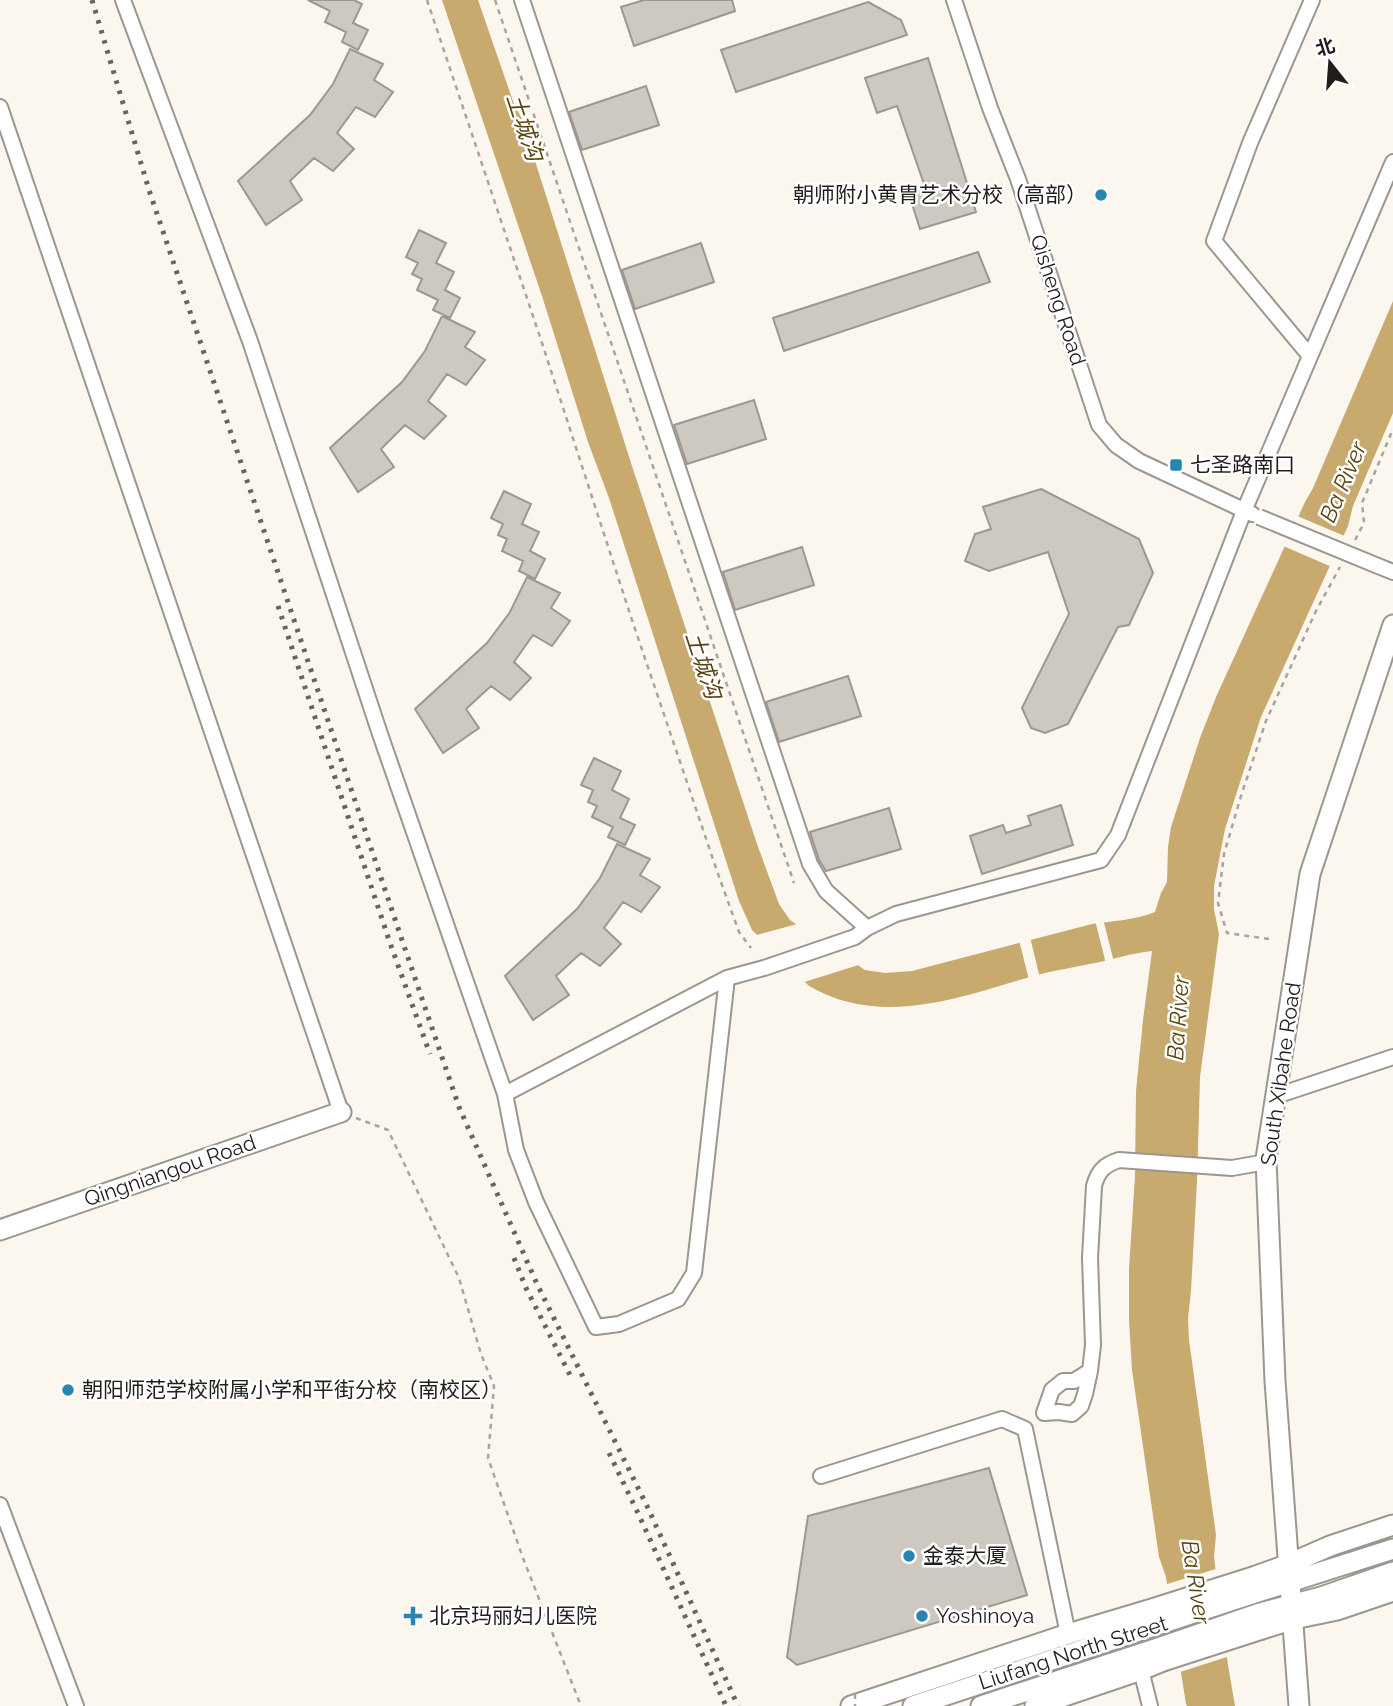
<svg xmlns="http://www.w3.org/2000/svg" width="1393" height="1706" font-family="Raleway,'Noto Sans SC',sans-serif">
<rect width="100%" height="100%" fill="#fbf6ee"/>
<path fill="#c9aa6e" d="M442 0H478L514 104 522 119 517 121 525 143 529 142 632 466 757 844 779 904 790 920 865 970 885 973 912 971 1092 924C1112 921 1136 920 1155 912L1161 893 1167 882 1168 847 1171 827 1200 738 1216 697 1305 502 1313 488 1393 301V413L1353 506 1348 526 1261 717 1225 829 1214 886V909L1219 934 1200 1077 1197 1181 1191 1291 1188 1318 1189 1340 1216 1535 1214 1557 1228 1665 1235 1706H1187L1186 1704 1166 1577 1159 1557 1132 1370 1129 1320V1269L1135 1176 1136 1091 1143 1020 1152 951C1133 953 1114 959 1095 963 1076 967 1056 970 1037 975 962 996 884 1029 809 986L752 930 739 901 728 867 609 498 588 442 542 296Z"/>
<path fill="#fbf6ee" d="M1295 515 1347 537 1334 568 1281 545Z
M1103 919 1114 962 1106 964 1095 920Z
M801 923 862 964 801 983 753 936Z
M1030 937 1040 978 1029 980 1019 940Z
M1219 1568 1230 1656 1177 1673 1164 1585Z"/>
<path fill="#cdc9c1" stroke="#9c9890" stroke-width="2" d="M308 0H354L362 4 353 23 368 30 358 50 342 42 346 32 325 22 330 11Z
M644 0H732L735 11 634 46 621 7Z
M868 2 901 20 907 35 736 92 721 50Z
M350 49 383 64 374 80 393 92 375 117 356 107 337 133 354 149 333 171 314 158 290 181 302 200 266 225 238 181 310 115 333 84Z
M928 58 976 212 920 229 908 191 925 187 897 106 877 113 865 78Z
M646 86 659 125 582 150 569 112Z
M419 230 446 243 436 263 454 272 445 290 460 298 450 318 433 310 438 300 417 290 422 279 412 274 418 263 406 257Z
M701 243 714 282 635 309 622 270Z
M978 252 990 282 784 351 773 318Z
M442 316 475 332 465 347 485 360 466 385 447 374 428 401 446 416 424 439 405 425 381 449 394 467 358 492 330 448 402 382 425 351Z
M754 400 766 439 687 464 674 425Z
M1041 489 1139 539 1153 573 1129 625 1118 627 1068 724 1045 733 1031 728 1022 708 1069 614 1048 552 989 571 965 561 975 534 991 529 983 507Z
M504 491 531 504 522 524 539 532 530 551 545 559 535 579 519 571 523 561 502 551 507 539 498 535 503 524 491 518Z
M802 547 814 585 735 610 723 572Z
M527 577 560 593 551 608 570 621 552 646 533 635 514 662 531 678 510 700 491 686 466 709 479 728 443 753 415 709 487 643 510 612Z
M848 676 861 716 779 742 766 702Z
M594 758 621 771 612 790 629 799 620 818 635 825 625 845 608 837 613 827 592 817 597 806 588 802 593 790 581 785Z
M1061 805 1073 845 982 874 970 836 1003 825 1006 833 1031 825 1028 816Z
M889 808 901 849 826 871 819 860 810 832Z
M617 844 650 859 640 875 660 887 641 912 623 902 604 928 621 944 600 966 581 953 556 976 569 995 533 1020 505 976 577 909 600 878Z
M989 1468 1027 1595 797 1665 787 1657 808 1516Z"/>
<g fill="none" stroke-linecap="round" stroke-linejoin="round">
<defs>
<path id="street" d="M123 0 250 341 380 734 505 1094 516 1150 536 1202 596 1327 619 1324 678 1299 694 1273 727 978
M522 0 810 864 826 891 867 928
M954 0 990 108 1018 179 1099 425 1116 445 1139 461 1252 514
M0 107 341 1112
M1310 356 1214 241 1250 143 1312 0
M1378 566 1393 572
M505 1094 727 978 764 968 855 937 867 928 896 914 1101 860 1118 835 1244 511 1393 162
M1276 1096 1393 1057
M1090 1371 1093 1345 1090 1258 1094 1186C1098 1171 1104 1165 1119 1160L1232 1168 1266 1162
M1090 1371 1085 1394 1081 1406 1072 1414 1059 1412 1044 1413 1052 1390 1063 1381H1074Z
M1025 1429 1068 1634
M821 1476 1002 1419 1025 1429
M0 1505 76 1706
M1141 1670 1150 1706"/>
<path id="secondary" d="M0 1230 341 1112
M1256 1576 1289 1564 1330 1546 1393 1525
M1258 1592 1393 1549
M1260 1613 1321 1597 1393 1572
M1262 1629 1294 1619 1337 1610 1393 1591
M851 1706 1068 1634 1155 1608
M913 1706 1157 1625
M981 1706 1161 1647
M1035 1706 1141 1670 1163 1661
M1299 1706 1275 1381 1266 1159 1310 874 1393 625"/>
</defs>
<use href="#street" stroke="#9b978f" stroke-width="18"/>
<use href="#secondary" stroke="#9b978f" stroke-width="23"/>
<path stroke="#a8a49e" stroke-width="2.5" stroke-dasharray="5 5" stroke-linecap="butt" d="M427 0 541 340 631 617 717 871 739 932 751 948
M495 0 794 883
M1355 540 1364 523 1362 503 1393 429
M1269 939 1227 933 1218 903 1224 854 1241 796 1266 721 1316 611 1340 567
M356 1118 388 1130 459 1278 481 1354 494 1386 488 1458 523 1558 581 1706"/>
<use href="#street" stroke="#fff" stroke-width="14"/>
<use href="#secondary" stroke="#fff" stroke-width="19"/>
<path stroke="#66645f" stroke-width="5" stroke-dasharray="3.5 7" stroke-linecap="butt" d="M92 0 149 190 402 940 459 1107 537 1284 647 1506 738 1706
M278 606 390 943 430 1054
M514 1258 526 1288 571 1377
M609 1453 637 1511 726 1706"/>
<defs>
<path id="street-bridge" d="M1259 517 1378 566"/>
<path id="secondary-bridge" d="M1155 1608 1256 1576
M1157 1625 1258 1592
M1161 1647 1260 1613
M1163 1661 1262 1629"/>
</defs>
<use href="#street-bridge" stroke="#9b978f" stroke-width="18" stroke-linecap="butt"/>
<use href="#secondary-bridge" stroke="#9b978f" stroke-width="23" stroke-linecap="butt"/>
<path stroke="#a8a49e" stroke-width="2.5" stroke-dasharray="5 5" stroke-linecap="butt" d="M855 1694V1706"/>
<use href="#street-bridge" stroke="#fff" stroke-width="14"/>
<use href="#secondary-bridge" stroke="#fff" stroke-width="19"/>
</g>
<g fill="#2785b1" stroke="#fff" stroke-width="2.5">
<circle cx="1101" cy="195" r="7"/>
<rect x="1169" y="458" width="14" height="14" rx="3.5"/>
<circle cx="68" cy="1390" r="7"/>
<circle cx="909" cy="1556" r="7"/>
<path d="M409.5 1605.5h7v7h7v7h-7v7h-7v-7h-7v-7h7z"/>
<circle cx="922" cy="1616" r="7"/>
</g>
<g text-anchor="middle" stroke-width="5" stroke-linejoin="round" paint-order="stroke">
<g font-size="21" fill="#1f1e1b" stroke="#fff" text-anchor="start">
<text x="1087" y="202" text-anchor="end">朝师附小黄胄艺术分校（高部）</text>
<text x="1190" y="472">七圣路南口</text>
<text x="82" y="1397">朝阳师范学校附属小学和平街分校（南校区）</text>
<text x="923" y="1563">金泰大厦</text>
<text x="429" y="1623">北京玛丽妇儿医院</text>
<text x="936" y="1623">Yoshinoya</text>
</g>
<g font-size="21" fill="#1f1e1b" stroke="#fff">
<text transform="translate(1058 300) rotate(72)" y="7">Qisheng Road</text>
<text transform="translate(1281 1074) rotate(-82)" y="7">South Xibahe Road</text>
<text transform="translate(170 1171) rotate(-19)" y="7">Qingniangou Road</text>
<text transform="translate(1073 1653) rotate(-18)" y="7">Liufang North Street</text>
</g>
<g font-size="23" font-style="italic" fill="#594313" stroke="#fff">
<text transform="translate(525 127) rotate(72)" y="8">土城沟</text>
<text transform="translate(1343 482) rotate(-67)" y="8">Ba River</text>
<text transform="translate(704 665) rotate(72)" y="8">土城沟</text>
<text transform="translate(1178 1018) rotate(-86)" y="8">Ba River</text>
<text transform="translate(1196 1582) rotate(81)" y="8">Ba River</text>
</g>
</g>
<g transform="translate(1330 63) rotate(343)" stroke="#ffffff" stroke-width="5" paint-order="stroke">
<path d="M0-5L12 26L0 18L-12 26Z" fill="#1f1e1b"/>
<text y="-10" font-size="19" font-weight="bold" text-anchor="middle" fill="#1f1e1b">北</text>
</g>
</svg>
